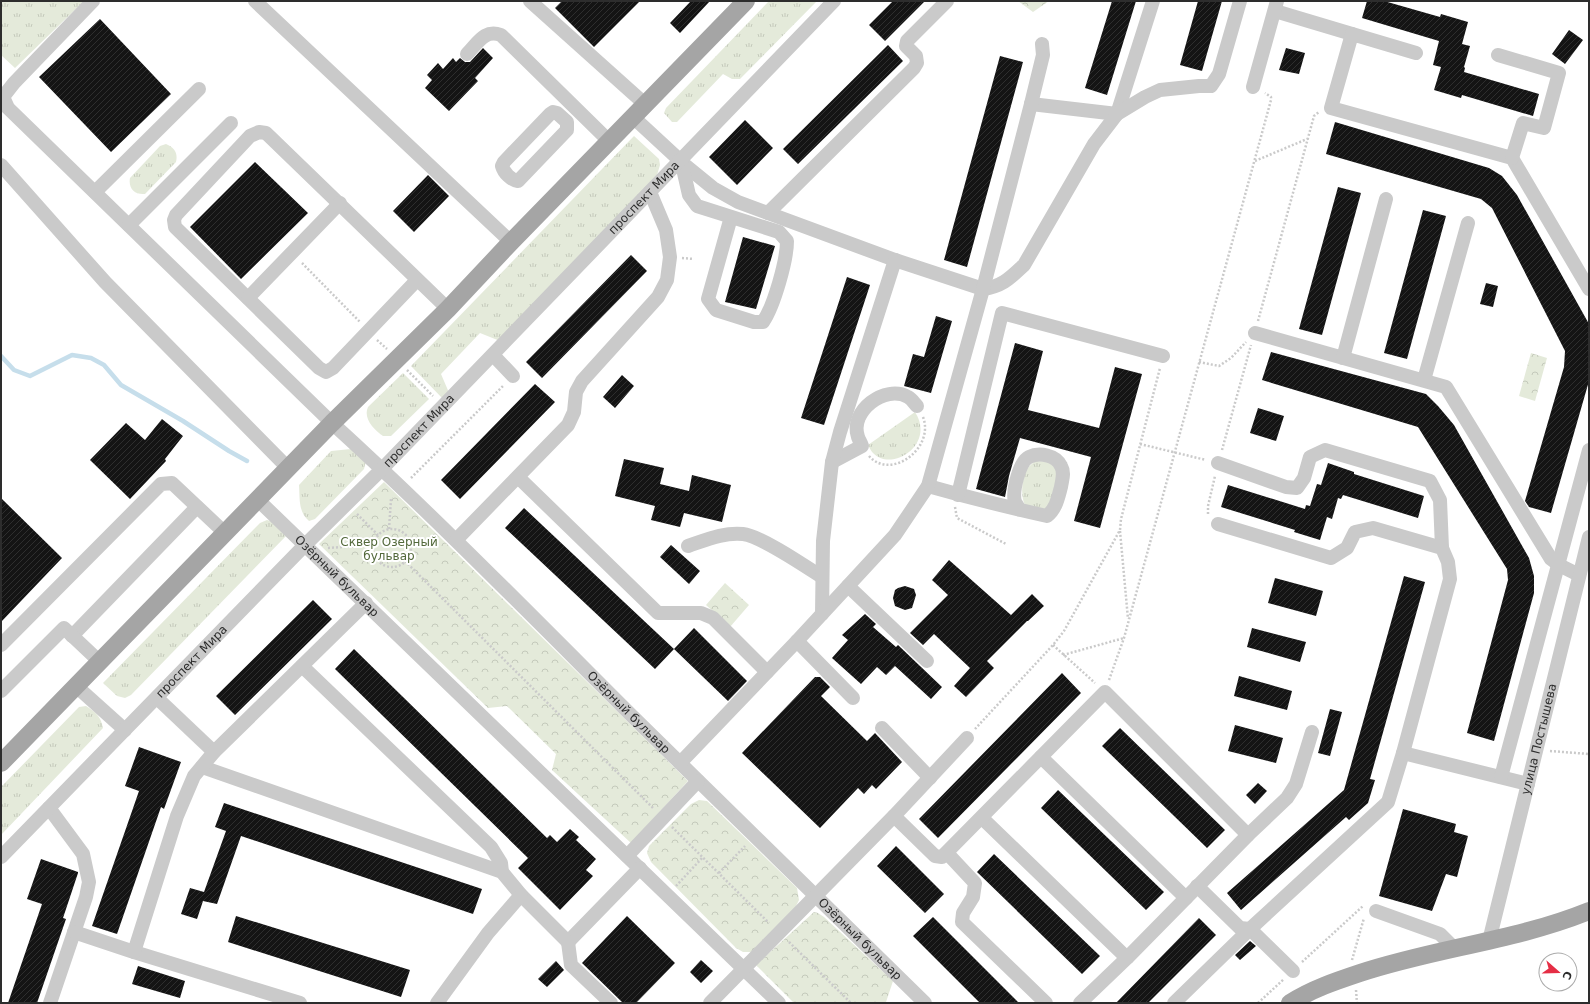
<svg xmlns="http://www.w3.org/2000/svg" width="1590" height="1004" font-family="'DejaVu Sans',sans-serif">
<defs>
<pattern id="grass-tufts" width="24" height="20" patternUnits="userSpaceOnUse"><rect width="24" height="20" fill="#e4eada"/><path d="M3 7l-1-3M5 7V3M7 7l1-3M15 17l-1-3M17 17v-4M19 17l1-3" fill="none" stroke="#c4c9bb"/></pattern>
<pattern id="park-crowns" width="20" height="18" patternUnits="userSpaceOnUse"><rect width="20" height="18" fill="#e4eada"/><path d="M2 6a3 3 0 1 1 6 0M12 15a3 3 0 1 1 6 0" fill="none" stroke="#c4c9bb"/></pattern>
<pattern id="building-hatch" width="6" height="6" patternUnits="userSpaceOnUse"><rect width="6" height="6" fill="#141414"/><path d="M-1 1l2-2M0 6l6-6M5 7l2-2" fill="none" stroke="#2e2e2e"/></pattern>
</defs>
<rect width="100%" height="100%" fill="#fff"/>
<path fill="url(#grass-tufts)" d="M1 1H84L15 68 1 55Z
M769 1H817L740 79H732L723 74 677 122H672L664 113 666 108Z
M634 136 659 159 660 165 657 175 500 341 480 333 441 374 450 395 444 400 411 366Z
M166 144C175 148 178 153 176 162L145 194C135 195 128 189 130 178L160 146Z
M403 373 429 399 391 436H383C373 429 363 418 368 407Z
M915 412C936 444 892 473 873 453 871 451 869 447 868 445Z
M351 449 366 461 364 469 315 519 309 521C298 512 300 498 299 485L331 451Z
M1035 461C1046 461 1051 462 1058 470L1053 500 1045 509 1025 505C1020 495 1022 477 1028 468 1029 466 1033 463 1035 461Z
M267 520 273 522 286 536 131 695 125 698 117 696 103 683 260 523Z
M86 706C96 712 101 717 103 728L1 835V787L79 707Z"/>
<path fill="url(#park-crowns)" d="M1018 1H1049L1033 12Z
M1531 353 1547 358 1535 401 1519 396Z
M384 482 688 781 631 843 552 770 556 754 507 706 488 708 319 544Z
M725 583 749 605 730 627 706 605Z
M699 800 707 801 797 888 799 900 795 908 751 952H743L736 948 651 862 647 853 649 846 691 804Z
M814 912 818 913 824 917 893 981 886 1002 887 1003H794L756 965Z"/>
<g fill="none" stroke-linecap="round" stroke-linejoin="round">
<path stroke="#c6deeb" stroke-width="4.5" d="M1 356 14 370 30 376 72 355 91 358 104 365 121 385 183 421 229 451 247 461"/>
</g>
<path fill="url(#building-hatch)" d="M562 1H640L594 47 555 8Z
M691 1H710L680 33 670 23Z
M893 1H925L885 41 869 25Z
M1112 1H1136L1107 95 1085 88Z
M1198 1H1222L1202 71 1180 65Z
M1367 1H1384L1440 17 1441 14 1468 22 1462 44 1470 46 1464 67 1465 68 1464 72 1539 94 1533 116 1462 95 1461 98 1434 90 1441 67 1433 65 1439 41 1362 18Z
M100 19 171 94 111 152 39 77Z
M1569 30 1583 40 1565 64 1552 54Z
M888 45 903 61 798 164 783 149Z
M483 48 493 58 475 78 478 81 449 111 425 88 432 80 427 75 438 63 443 69 453 58 456 62 460 58 465 62H470Z
M1286 48 1305 53 1299 74 1279 70Z
M1000 56 1023 62 967 267 944 260Z
M745 120 773 148 737 185 709 157Z
M1335 122 1489 168 1502 176 1517 195 1589 324V381L1551 513 1529 507 1525 501 1564 367 1565 351 1492 208 1481 199 1326 154Z
M255 162 308 213 241 279 190 227Z
M428 175 449 196 414 232 393 211Z
M1338 187 1361 193 1322 335 1299 329Z
M1423 210 1446 216 1407 359 1384 353Z
M743 237 775 246 756 309 725 302Z
M631 255 647 271 542 378 526 362Z
M847 277 870 285 824 425 801 418Z
M1486 283 1498 286 1493 307 1480 304Z
M936 316 952 321 931 393 904 386 913 354 924 357Z
M1015 343 1043 351 1028 410 1099 428 1115 367 1142 374 1100 528 1074 521 1091 457 1020 438 1009 476 1005 497 976 489Z
M1271 352 1426 394 1438 406 1454 425 1529 558 1534 576V593L1494 741 1467 733 1508 580 1507 569 1418 427 1262 380Z
M622 375 634 386 615 408 603 397Z
M535 384 555 402 460 499 441 480Z
M1258 408 1284 416 1276 441 1250 433Z
M162 419 183 436 165 459 166 461 130 499 90 460 126 423 145 440Z
M624 459 664 468 660 484 689 491 692 475 731 485 722 522 684 513 680 527 651 520 655 506 615 496Z
M1328 463 1354 472V474L1424 496 1418 518 1343 495 1341 499 1338 498 1332 519 1327 517 1320 540 1294 532 1295 530 1221 507 1228 485 1305 509 1306 505 1310 506 1317 484 1321 485Z
M1 498 62 558 1 622Z
M524 508 674 649 655 669 505 528Z
M671 545 700 571 689 584 660 557Z
M949 560 1011 615 1032 594 1044 606 1028 621H1027L987 661 994 668 966 697 954 686 970 668 934 634 923 645 910 633 948 595 932 580Z
M1404 576 1425 582 1370 779 1375 780 1368 803 1349 820 1346 817 1241 910 1227 893 1344 790Z
M1275 578 1323 591 1316 616 1268 603Z
M905 586 914 589 916 595 912 608 905 610 895 606 893 598 895 590 898 588Z
M313 600 332 619 235 715 216 696Z
M865 614 876 624 873 627 896 647 898 645 942 687 931 699 895 666 886 675 877 667 861 684 832 658 848 640 842 635Z
M694 628 747 681 728 701 674 649Z
M1252 628 1306 642 1300 662 1247 647Z
M354 649 547 838 550 835 557 842 570 829 579 837 576 840 596 859 586 870 593 876 560 910 518 868 528 858 335 669Z
M1062 673 1081 693 938 838 919 819Z
M1239 676 1292 691 1287 710 1234 696Z
M815 677H820L830 687 821 696 867 741 875 733 902 762 876 789 872 785 864 794 858 788 820 828 742 753Z
M1330 709 1342 712 1330 756 1318 753Z
M1235 725 1283 738 1276 763 1228 751Z
M1120 728 1225 830 1207 848 1102 746Z
M139 747 181 762 164 809 161 807 117 934 92 926 139 791 125 786Z
M1258 783 1267 791 1255 804 1246 795Z
M1058 790 1164 892 1146 910 1041 808Z
M224 803 482 889 473 914 241 836 217 904 203 901 197 919 181 914 190 888 204 892 226 831 215 827Z
M1403 809 1456 824 1454 832 1468 836 1457 877 1446 874 1432 911 1379 896Z
M896 846 944 894 925 913 877 866Z
M994 854 1100 956 1082 974 977 872Z
M41 859 78 872V873L63 918 66 919 37 1003H8L42 904 27 899Z
M236 916 410 970 401 997 228 942Z
M627 916 675 963 636 1003H623L582 963Z
M933 917 1019 1003H980L913 936Z
M1199 918 1216 935 1148 1003H1116Z
M1250 941 1256 946 1240 960 1235 955Z
M701 960 713 971 701 983 690 972Z
M556 961 564 970 547 987 538 979Z
M138 966 185 981 180 998 132 984Z"/>
<g fill="none" stroke-linecap="round" stroke-linejoin="round">
<path stroke="#cacaca" stroke-width="2.5" stroke-dasharray="2 2" stroke-linecap="butt" d="M1255 161 1307 139
M682 258 694 259
M302 263 360 322
M1258 321 1314 116 1319 112
M377 340 387 349
M1199 362 1219 366 1231 358 1246 342
M407 370 433 396
M1140 444 1206 460
M1222 450 1251 345
M869 456C891 481 935 448 923 417
M411 478 504 385
M955 507 957 518 1006 544
M357 514 378 535
M1208 514V506L1215 476
M389 529 391 499 393 498
M373 548a19 19 0 1 1 38 0a19 19 0 1 1-38 0Z
M1120 531 1128 619
M328 548 373 545
M405 561 654 809
M1053 645 1095 683
M1063 655 1124 638
M1109 680 1124 638 1271 100V97L1265 93
M975 729 1053 645 1064 631 1120 530 1121 519 1160 368
M1550 751 1589 754
M672 827 769 923
M719 873 745 846
M676 886 703 857
M789 942 851 1003
M1352 960 1364 918
M1302 962 1363 906
M1356 990 1357 1003
M1258 1003 1284 979"/>
<g stroke="#cacaca" stroke-width="14">
<path id="s1" d="M93 1 14 83 3 97 8 108 332 423C434 516 532 616 630 714 728 811 827 906 925 1003"/>
<path d="M255 1 511 242"/>
<path d="M530 1 646 105"/>
<path d="M1275 11 1352 34"/>
<path d="M1416 53 1352 34 1331 108 1512 158 1589 289"/>
<path d="M467 54C478 43 484 29 501 35L609 141"/>
<path d="M1498 55 1559 73 1544 128 1523 123 1512 158"/>
<path d="M1253 87 1277 1"/>
<path d="M1031 104 1117 114 1153 1"/>
<path d="M553 112 557 113 567 122V130L520 179 518 181C511 180 504 173 502 166L504 162 550 114Z"/>
<path d="M633 117 686 166 713 188 738 202 895 260 983 289C1003 286 1010 278 1024 265L1094 144 1117 114 1145 97 1160 90 1199 86H1211L1219 74 1240 1"/>
<path d="M681 160 689 195 697 206 779 232 787 241C787 260 774 306 763 322H754L716 310 708 299 731 217"/>
<path d="M1 165 105 282 288 468"/>
<path d="M95 192 199 89"/>
<path d="M768 213 914 68 917 63 916 56 906 46 907 41 947 1"/>
<path d="M129 225 231 123"/>
<path d="M417 280 333 368 326 372 319 368 175 227 174 220 176 215 250 136 259 132 266 133 448 309"/>
<path d="M248 298 340 203"/>
<path d="M1255 333 1446 387 1551 559 1559 565 1579 575"/>
<path d="M493 355 513 376"/>
<path d="M1343 358 1386 199"/>
<path d="M1424 380 1468 223"/>
<path d="M832 462 862 446C861 443 859 440 858 437 849 411 885 384 908 397 912 399 914 403 917 406"/>
<path d="M1218 463 1286 487 1297 488 1304 478 1310 457 1325 450 1430 481 1440 500 1442 548"/>
<path d="M518 477 658 613H701L713 618 767 672"/>
<path d="M928 486C967 497 1007 507 1047 516 1056 509 1058 498 1061 487 1062 480 1065 473 1061 466 1056 455 1039 452 1029 457 1019 462 1012 492 1015 502 1016 504 1018 507 1020 510"/>
<path d="M958 495 1002 313 1163 356"/>
<path id="s2" d="M257 499 779 1003"/>
<path d="M456 540 568 425 574 412 576 392 582 381 658 297 667 280 670 257 666 230 650 192"/>
<path d="M688 546C706 540 724 532 743 534 761 536 805 566 822 577"/>
<path d="M848 586 927 661"/>
<path d="M822 614 823 541 832 462 840 432 895 260"/>
<path d="M72 636 197 507"/>
<path d="M797 641 853 698"/>
<path d="M1 645 161 484 172 483 225 533"/>
<path d="M302 666 491 847 501 863 502 872"/>
<path d="M76 686 125 730"/>
<path d="M1 691 64 628 100 662"/>
<path d="M157 698 214 752"/>
<path d="M882 728 930 778"/>
<path d="M1403 753 1528 784"/>
<path d="M1041 757 1186 898"/>
<path d="M680 763 797 641 895 535 928 486 983 289 1031 104 1043 55 1042 44"/>
<path d="M202 767 502 872 521 895 568 942 640 868"/>
<path d="M1501 777 1589 450"/>
<path d="M49 808 83 854 89 882 86 897 50 1003"/>
<path d="M894 816 967 738"/>
<path d="M982 818 1127 958"/>
<path d="M947 853 975 883 973 897 963 913 962 922 1046 1003"/>
<path d="M627 856 698 781"/>
<path id="s3" d="M1 857 305 545 382 469 834 1"/>
<path d="M1197 886 1240 928 1250 929 1293 971"/>
<path d="M1376 911 1440 934 1455 949"/>
<path d="M74 932 134 952 300 1003"/>
<path id="s4" d="M1489 941 1589 537"/>
<path d="M568 942 571 965 611 1003"/>
<path d="M134 952 177 816 194 776 214 752 366 603"/>
<path d="M437 1003 488 933 521 895"/>
<path d="M710 1003 894 816 935 856 942 857 1105 692 1248 835"/>
<path d="M1080 1003 1127 958 1248 835 1287 798 1296 784 1312 732"/>
<path d="M1174 1003 1250 929 1388 802 1403 753 1450 579 1448 562 1442 548 1373 528 1355 532 1347 548 1331 558 1218 524"/>
</g>
<path stroke="#a5a5a5" stroke-width="18" d="M1 763 332 423 448 309 511 242 746 1
M1290 1003C1312 989 1336 981 1360 973 1435 948 1515 941 1589 911"/>
</g>
<g text-anchor="middle" stroke-width="4" stroke-linejoin="round" paint-order="stroke">
<g font-size="12" fill="#2d2d2d" stroke="#fff">
<text dy="4" stroke="none"><textPath href="#s3" startOffset="921">проспект Мира</textPath></text>
<text dy="4" stroke="none"><textPath href="#s3" startOffset="597">проспект Мира</textPath></text>
<text dy="4" stroke="none"><textPath href="#s2" startOffset="111">Озёрный бульвар</textPath></text>
<text dy="4" stroke="none"><textPath href="#s3" startOffset="273">проспект Мира</textPath></text>
<text dy="4" stroke="none"><textPath href="#s1" startOffset="1010">Озёрный бульвар</textPath></text>
<text dy="4" stroke="none"><textPath href="#s4" startOffset="208">улица Постышева</textPath></text>
<text dy="4" stroke="none"><textPath href="#s1" startOffset="1334">Озёрный бульвар</textPath></text>
</g>
<g font-size="12" fill="#52683a" stroke="#fff">
<text x="389" y="546">Сквер Озерный<tspan x="389" dy="14">бульвар</tspan></text>
</g>
</g>
<rect width="1590" height="1004" fill="none" stroke="#2d2d2d" stroke-width="4"/>
<g transform="translate(1558 972) rotate(110)"><circle r="19" fill="#ffffff" stroke="#ababab"/>
<path d="M0-3L7 15L0 10L-7 15Z" fill="#e52e45"/>
<text y="-6" font-size="11" font-weight="bold" text-anchor="middle" fill="#2d2d2d">С</text>
</g>
</svg>
